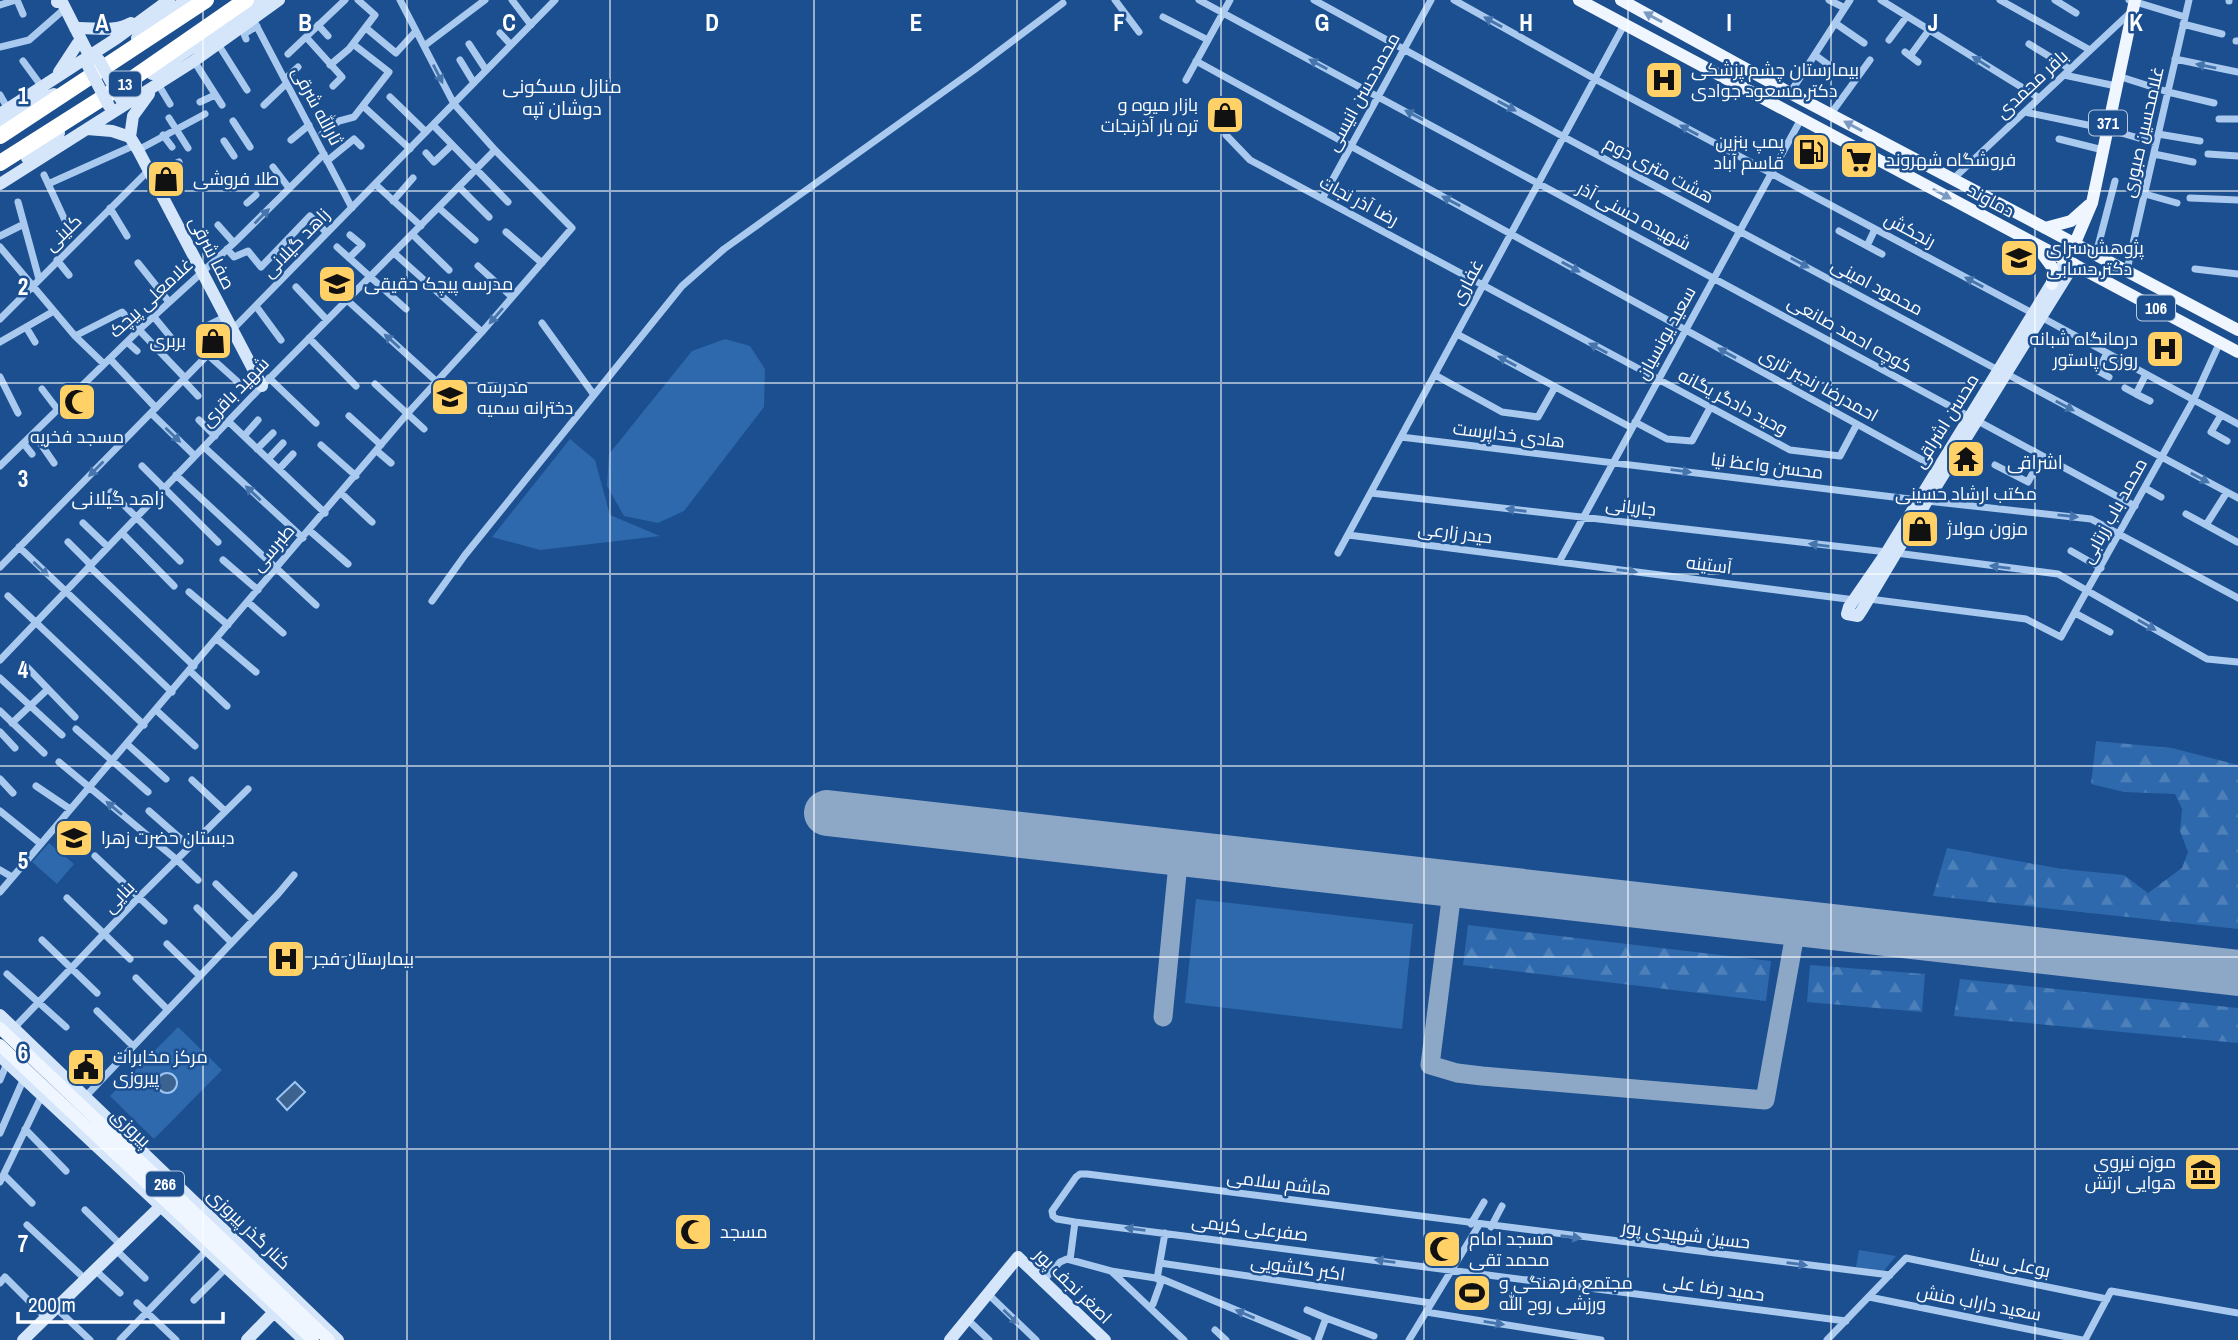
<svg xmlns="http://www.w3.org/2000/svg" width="2238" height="1340" font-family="'Archivo Narrow',Cairo,sans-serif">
<defs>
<pattern id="forest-firs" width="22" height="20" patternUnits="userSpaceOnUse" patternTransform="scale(1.75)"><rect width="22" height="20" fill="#2e69ad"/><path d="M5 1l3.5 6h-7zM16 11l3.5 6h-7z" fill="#4d80b9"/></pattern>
<pattern id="water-ripples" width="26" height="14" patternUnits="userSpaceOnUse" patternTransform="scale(1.75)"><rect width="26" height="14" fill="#3c6290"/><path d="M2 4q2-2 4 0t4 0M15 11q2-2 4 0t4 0" fill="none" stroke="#597aa1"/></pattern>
</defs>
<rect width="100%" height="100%" fill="#1b4f8f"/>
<path fill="#2e69ad" d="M725 339 750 346 765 369 764 407 684 511 658 523 624 516 607 486 609 454 692 351Z
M570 439 595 460 610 515 660 536 540 550 492 537Z
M49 843 74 864 57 884 32 862Z
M1196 899 1413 924 1402 1029 1185 1003Z
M178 1027 222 1070 154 1139 110 1096Z
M1859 1250 1896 1256 1883 1272 1856 1267Z"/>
<path fill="url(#forest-firs)" d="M2096 741 2172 748 2238 765V929L1933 896 1947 848 2062 869 2124 875 2148 893 2182 868 2188 852 2180 831 2182 809 2175 794 2124 792 2091 784Z
M1468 925 1771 961 1766 1001 1463 965Z
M1810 965 1925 974 1922 1012 1807 1002Z
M1960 979 2238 1008V1043L1954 1016Z"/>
<path fill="url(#water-ripples)" stroke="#9cc4f0" stroke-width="2" d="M157 1083a10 10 0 1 1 20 0a10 10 0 1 1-20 0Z
M295 1082 305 1092 287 1110 277 1099Z"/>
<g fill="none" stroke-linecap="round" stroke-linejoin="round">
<path stroke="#8da7c7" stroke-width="19" d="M1453 884 1430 1065 1457 1073 1482 1076 1765 1100 1797 923
M1163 1017 1179 853"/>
<path stroke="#8da7c7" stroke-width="46" d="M827 813 2238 973"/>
<path stroke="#a9c9ee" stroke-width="7" d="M17 0 23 14
M512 0 531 25
M1115 0 1139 32
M1199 0 1970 417
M1314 0 1564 137 1998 370
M1454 0 1595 79 2034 314
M1829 0 1845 8
M1881 0 2039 98
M2000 0 2090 50
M2055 0 2076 13
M2129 0 2185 17
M2229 1V0
M0 5 16 0
M1163 17 1208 40
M253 19 352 208
M1835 23 1864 43
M2183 24 2222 34
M318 25 328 36
M366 28 396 53 416 31
M500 33 511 45
M306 37 342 77 333 86
M246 39 244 34 257 26
M1889 40 1907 16
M2236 41H2238
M218 44 247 90
M469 44 486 70
M2029 44 2070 69
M424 46 485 0
M0 47 29 40 61 12
M1905 52 1918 62
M288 54 345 0
M1815 55 1837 71
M1910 56 1929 30
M2175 59 2238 72
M460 60 474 83
M23 61 42 87
M194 61 222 105
M1196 61 1937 468
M330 65 349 49 375 15 358 0
M2064 75 2116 86
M2118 76 2168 92 2214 103
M285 79 298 67
M1186 80 1230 0
M158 84 170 104
M1790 93 1850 0
M0 95 8 109
M390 97 426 132
M200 102 215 95
M264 105 287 83
M363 106 410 149
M2025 112 2107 129 2156 143
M1830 115 1870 60
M169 118 188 148
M2219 119H2238
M233 121 250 147
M433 125 508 202
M322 134 339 121 354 117 389 72 353 44
M2158 134 2200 141
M163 135 172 147
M1226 135 1250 160 1790 450 1840 456 1857 424
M2059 139 2103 150
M291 140 309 125
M224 141 234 156
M138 150 205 114
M426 153 434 162 452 145
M2154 154 2193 162
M2208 154 2238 156
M327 161 354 139 361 146
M273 167 289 188
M44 175 69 229
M152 175 179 162
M1953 179 2132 11
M48 184 135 145
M375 184 421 226
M459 187 489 217
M2145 194 2177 203
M2190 198 2238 200
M1322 199 1431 0
M393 201 413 178
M18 202 39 279
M247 203 256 195
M110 208 127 236
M439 208 475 240
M218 225 234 243
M1875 229 1867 246 1882 254
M1839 231 1867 246
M506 232 542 263
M412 234 449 270
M0 236 24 224
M0 247 75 336 104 364
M337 247 406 309
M227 249 234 257 248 251 261 267 310 216 327 233
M394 253 482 332
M2096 254 2115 181
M349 258 362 245 350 235
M57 260 69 275
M138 263 169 302
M478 266 512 297
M2195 269 2238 274
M2127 270 2189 0
M296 287 327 320
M347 300 436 381
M256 306 281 340
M154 317 173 340
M2041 317 2238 424
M0 319 149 170
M542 323 594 395
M207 326 225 317
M26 327 35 342
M1457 334 1632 428
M75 336 122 312 185 378
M309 338 356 386
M0 342 54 311
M127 342 137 351
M2107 353 2098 371 2109 377
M208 355 238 382
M110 359 156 408
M2005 373 2238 498
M2146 374 2136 394 2150 401
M1435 375 1502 412 1538 417 1555 387
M0 377 18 413
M269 378 316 423
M183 380 198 396
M375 384 424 429
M2125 388 2136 394
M42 389 58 410
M151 413 195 456
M2221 415 2211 432 2227 441
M349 416 381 445
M199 420 215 436
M1976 420 2135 506
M229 422 325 513
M1635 422 1667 439 1692 441 1710 408
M34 434 54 463
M244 436 258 420
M1401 437 1918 500
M24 444 32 454
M321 445 356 476
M204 447 303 538
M257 449 273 433
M377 451 391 463
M268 459 283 443
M1995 465 2028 482 2042 456
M0 466 140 329 234 243 324 154
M142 466 218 542
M279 469 293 454
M176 475 316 605
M2145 488 2161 497
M111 492 180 561
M341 493 372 522
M1371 493 1887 552
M1927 501 2091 519 2238 598
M2186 514 2237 542
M83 523 108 547
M2206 525 2227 492
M310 531 348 564
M122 533 174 586
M1348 535 1855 600
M68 542 91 565
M19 547 172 692
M2071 551 2101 568
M1338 553 1624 25
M1896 553 2058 574 2207 659 2238 662
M223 560 258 590
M1559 562 1801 119
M89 566 194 666
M0 567 555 0
M189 592 228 625
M8 596 144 725
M1869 599 2026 619 2061 637 2194 399 2220 342
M432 601 465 555 682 286 724 249 974 70 1063 3
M248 602 283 633
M2075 613 2110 632
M217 639 256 672
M0 660 262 386 495 150
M24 664 75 717
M190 671 227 706
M0 678 62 735
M156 710 195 746
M0 711 44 753
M12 723 48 689
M76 729 148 792
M0 732 15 748
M127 744 166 779
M59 762 177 860 198 880
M0 779 13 793
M192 780 225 811
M36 786 70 809
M0 811 41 844
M149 811 190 847
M95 856 164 921
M0 870 12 877
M216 884 253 920
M0 892 407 414 482 332 572 228 495 150 454 104 400 0
M67 898 130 959
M197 908 231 942
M42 940 97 993
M167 944 200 976
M7 974 66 1027
M136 978 167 1009
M97 1011 133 1046
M14 1028 139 897 248 789
M0 1080 7 1063
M86 1096 278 894 294 875
M25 1129 66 1171
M0 1133 24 1078
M4 1175 32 1203
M0 1182 42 1095
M85 1210 121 1245
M1471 1224 1484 1202
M27 1225 85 1279
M1491 1227 1502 1206
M116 1250 145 1278
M1070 1260 1075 1222
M1160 1263 1431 1303
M95 1270 120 1293
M1111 1271 1184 1340
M1157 1279 1165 1233
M1043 1281 1060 1262 1067 1259 1111 1271 1162 1279 1308 1340
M0 1283 5 1277 46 1318
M987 1293 1036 1340
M1869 1297 2082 1340
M194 1300 226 1268
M137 1303 176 1340
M1153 1304 1162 1279
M56 1308 90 1340
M1307 1310 1326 1318
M1426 1312 1601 1340
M967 1319 989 1340
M1846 1321 1075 1222 1057 1219 1053 1216 1052 1211 1076 1177 1080 1174H1087L1890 1275
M1215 1330 1226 1340
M120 1340 207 1250
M1318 1340 1326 1318 1374 1336
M1409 1340 1479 1225
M1827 1340 1906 1258 2107 1299
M2085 1340 2111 1291 2238 1313"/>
<path stroke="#d6e6fa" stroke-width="12" d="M57 2 61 0 93 63
M75 28C95 27 113 33 131 23
M137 38 186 0
M59 72 78 43
M152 74 265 0
M0 114 117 38 169 0
M0 124 40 100 54 94
M87 129 112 131 130 137
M130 137 138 150 262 386
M130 137 133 116 149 94
M27 158 59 133
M0 184 194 61 279 0
M2066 260 1887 552 1849 607 1847 614 1858 616 1862 610 1927 501 2074 264
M0 1015 338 1340
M0 1056 304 1340
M23 1340 166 1201
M247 1340 278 1308
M950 1340 1018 1257 1105 1340"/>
<path stroke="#f0f6ff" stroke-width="12" d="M1579 0 2238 352
M1621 0 1790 93 2238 330
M2045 228 2071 221 2089 205
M2038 248 2052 267V284
M2072 250 2092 203 2135 0
M0 1028 329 1340
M0 1045 313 1340"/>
<path stroke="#fff" stroke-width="16" d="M0 136 206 0
M0 163 126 83 246 0"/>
<path stroke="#d6e6fa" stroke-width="12" d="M99 60 120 98
M88 66 109 106"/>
</g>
<defs><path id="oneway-solid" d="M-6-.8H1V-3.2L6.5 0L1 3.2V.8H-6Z" transform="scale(1.75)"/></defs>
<g fill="#7b9ac1">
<use href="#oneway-solid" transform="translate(1653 17) rotate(-151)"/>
<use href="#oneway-solid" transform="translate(1853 126) rotate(-152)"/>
<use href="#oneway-solid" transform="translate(1942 194) rotate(28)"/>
</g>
<g fill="#4674ac">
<use href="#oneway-solid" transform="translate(1493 22) rotate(-151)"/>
<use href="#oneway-solid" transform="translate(1981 62) rotate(-148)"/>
<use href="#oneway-solid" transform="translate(1318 64) rotate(-152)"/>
<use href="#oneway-solid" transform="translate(2206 66) rotate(-168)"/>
<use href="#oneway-solid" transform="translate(438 74) rotate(63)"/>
<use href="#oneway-solid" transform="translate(1507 106) rotate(29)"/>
<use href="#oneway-solid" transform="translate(1414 115) rotate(-152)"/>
<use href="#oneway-solid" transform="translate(1689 130) rotate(-152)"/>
<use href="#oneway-solid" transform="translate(1451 201) rotate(-152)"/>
<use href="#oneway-solid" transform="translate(262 216) rotate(-45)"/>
<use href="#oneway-solid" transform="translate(1800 263) rotate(28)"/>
<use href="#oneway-solid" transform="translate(1571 267) rotate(29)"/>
<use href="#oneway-solid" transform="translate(1974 282) rotate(-152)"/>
<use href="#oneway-solid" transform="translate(496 316) rotate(131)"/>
<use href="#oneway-solid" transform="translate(392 341) rotate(-138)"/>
<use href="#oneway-solid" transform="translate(1598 348) rotate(-152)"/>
<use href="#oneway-solid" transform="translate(1727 353) rotate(-151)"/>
<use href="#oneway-solid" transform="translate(1507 361) rotate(-152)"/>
<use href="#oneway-solid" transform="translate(2065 406) rotate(28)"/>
<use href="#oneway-solid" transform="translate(173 435) rotate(44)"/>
<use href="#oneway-solid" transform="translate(96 469) rotate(135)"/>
<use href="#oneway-solid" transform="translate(1681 471) rotate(7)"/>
<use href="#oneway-solid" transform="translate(2200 478) rotate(28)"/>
<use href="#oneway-solid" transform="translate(253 493) rotate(-137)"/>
<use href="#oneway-solid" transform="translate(1516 510) rotate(-173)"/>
<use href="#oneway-solid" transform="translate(2068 516) rotate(6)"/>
<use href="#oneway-solid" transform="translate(1819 545) rotate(-173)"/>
<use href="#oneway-solid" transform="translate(2000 567) rotate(-173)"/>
<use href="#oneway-solid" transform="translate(41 569) rotate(44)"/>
<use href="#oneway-solid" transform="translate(1627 571) rotate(7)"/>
<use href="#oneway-solid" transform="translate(2147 625) rotate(30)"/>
<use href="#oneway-solid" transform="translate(114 808) rotate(-140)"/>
<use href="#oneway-solid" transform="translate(1135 1229) rotate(-173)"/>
<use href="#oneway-solid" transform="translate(1571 1237) rotate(7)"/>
<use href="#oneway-solid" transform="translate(1385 1261) rotate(-173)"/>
<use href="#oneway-solid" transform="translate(1797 1264) rotate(7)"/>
<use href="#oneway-solid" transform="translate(1245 1314) rotate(-157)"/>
<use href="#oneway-solid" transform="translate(1011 1317) rotate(44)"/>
<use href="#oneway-solid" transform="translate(1494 1323) rotate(9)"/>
</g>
<path fill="none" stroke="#fff" stroke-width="2" stroke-opacity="0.55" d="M203 0V1340M407 0V1340M610 0V1340M814 0V1340M1017 0V1340M1221 0V1340M1424 0V1340M1628 0V1340M1831 0V1340M2035 0V1340M0 191H2238M0 383H2238M0 574H2238M0 766H2238M0 957H2238M0 1149H2238"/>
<defs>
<symbol id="hospital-square" viewBox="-11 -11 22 22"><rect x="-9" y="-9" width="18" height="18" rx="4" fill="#ffd166" stroke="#1b4f8f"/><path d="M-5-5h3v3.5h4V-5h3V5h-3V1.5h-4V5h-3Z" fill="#111"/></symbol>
<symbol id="shop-square" viewBox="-11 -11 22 22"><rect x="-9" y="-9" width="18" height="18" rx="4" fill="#ffd166" stroke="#1b4f8f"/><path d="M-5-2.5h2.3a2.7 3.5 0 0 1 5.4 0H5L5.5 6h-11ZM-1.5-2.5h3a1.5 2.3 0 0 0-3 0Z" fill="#111"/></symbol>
<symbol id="fuel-square" viewBox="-11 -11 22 22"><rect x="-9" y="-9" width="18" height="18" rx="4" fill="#ffd166" stroke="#1b4f8f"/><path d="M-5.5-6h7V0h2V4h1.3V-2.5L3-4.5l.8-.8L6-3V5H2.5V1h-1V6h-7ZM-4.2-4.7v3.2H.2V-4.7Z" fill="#111"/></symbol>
<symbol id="supermarket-square" viewBox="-11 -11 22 22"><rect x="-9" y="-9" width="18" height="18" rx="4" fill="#ffd166" stroke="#1b4f8f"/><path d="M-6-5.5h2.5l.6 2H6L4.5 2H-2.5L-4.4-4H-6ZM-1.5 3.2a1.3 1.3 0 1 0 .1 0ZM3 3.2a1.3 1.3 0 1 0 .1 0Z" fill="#111"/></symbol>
<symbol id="school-square" viewBox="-11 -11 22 22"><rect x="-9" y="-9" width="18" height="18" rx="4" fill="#ffd166" stroke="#1b4f8f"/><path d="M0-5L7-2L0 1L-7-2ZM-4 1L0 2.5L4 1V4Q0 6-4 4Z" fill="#111"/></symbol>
<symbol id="mosque-square" viewBox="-11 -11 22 22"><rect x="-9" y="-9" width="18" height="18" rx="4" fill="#ffd166" stroke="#1b4f8f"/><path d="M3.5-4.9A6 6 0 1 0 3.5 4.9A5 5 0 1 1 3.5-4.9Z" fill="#111"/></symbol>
<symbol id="temple-square" viewBox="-11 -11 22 22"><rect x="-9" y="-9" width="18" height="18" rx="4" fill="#ffd166" stroke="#1b4f8f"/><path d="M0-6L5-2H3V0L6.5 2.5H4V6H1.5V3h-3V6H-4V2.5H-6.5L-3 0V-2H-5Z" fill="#111"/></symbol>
<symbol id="civic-square" viewBox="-11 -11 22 22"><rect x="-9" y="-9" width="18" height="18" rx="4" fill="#ffd166" stroke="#1b4f8f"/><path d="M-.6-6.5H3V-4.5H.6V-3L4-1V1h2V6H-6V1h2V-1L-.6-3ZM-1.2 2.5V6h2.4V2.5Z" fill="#111"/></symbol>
<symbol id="museum-square" viewBox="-11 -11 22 22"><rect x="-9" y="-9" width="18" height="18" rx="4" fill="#ffd166" stroke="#1b4f8f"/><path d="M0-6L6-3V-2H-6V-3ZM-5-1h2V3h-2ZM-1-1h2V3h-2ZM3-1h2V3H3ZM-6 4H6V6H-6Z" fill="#111"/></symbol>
<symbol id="stadium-square" viewBox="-11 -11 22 22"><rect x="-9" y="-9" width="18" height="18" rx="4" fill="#ffd166" stroke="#1b4f8f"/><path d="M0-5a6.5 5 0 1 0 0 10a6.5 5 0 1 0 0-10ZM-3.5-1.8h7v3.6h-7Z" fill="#111"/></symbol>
</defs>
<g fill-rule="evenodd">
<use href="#hospital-square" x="1642" y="58" width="44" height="44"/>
<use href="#shop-square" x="1203" y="93" width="44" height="44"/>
<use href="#fuel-square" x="1789" y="130" width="44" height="44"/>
<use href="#supermarket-square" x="1837" y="138" width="44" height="44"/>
<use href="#shop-square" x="144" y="157" width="44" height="44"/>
<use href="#school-square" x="1997" y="236" width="44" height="44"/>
<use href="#school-square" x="315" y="262" width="44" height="44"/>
<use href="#shop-square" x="191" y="319" width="44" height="44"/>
<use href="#hospital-square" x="2143" y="327" width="44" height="44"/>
<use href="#school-square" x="428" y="375" width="44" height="44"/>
<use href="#mosque-square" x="55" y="380" width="44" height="44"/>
<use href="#temple-square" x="1944" y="437" width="44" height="44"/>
<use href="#shop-square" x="1898" y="507" width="44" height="44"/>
<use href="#school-square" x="52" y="816" width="44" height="44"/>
<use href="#hospital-square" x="264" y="937" width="44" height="44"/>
<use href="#civic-square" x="64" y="1045" width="44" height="44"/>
<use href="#museum-square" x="2181" y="1150" width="44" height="44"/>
<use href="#mosque-square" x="671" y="1210" width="44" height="44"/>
<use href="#mosque-square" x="1420" y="1227" width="44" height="44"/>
<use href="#stadium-square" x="1450" y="1271" width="44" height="44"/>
</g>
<g text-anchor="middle" stroke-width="5" stroke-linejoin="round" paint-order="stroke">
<g fill="#1b4f8f" stroke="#bbcadd" stroke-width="2">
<rect x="109" y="71.5" width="32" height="25" rx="5"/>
<rect x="2089" y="110.5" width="38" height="25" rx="5"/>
<rect x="2137" y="295.5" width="38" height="25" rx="5"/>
<rect x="146" y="1171.5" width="38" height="25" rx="5"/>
</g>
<g font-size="16" font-weight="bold" fill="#fff">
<text x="125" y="90">13</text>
<text x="2108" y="129">371</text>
<text x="2156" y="314">106</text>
<text x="165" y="1190">266</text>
</g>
<g font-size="18" fill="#fff" stroke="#1b4f8f" text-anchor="start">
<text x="1691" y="76">بیمارستان چشم پزشکی<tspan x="1691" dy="21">دکتر مسعود جوادی</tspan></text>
<text x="1198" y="111" text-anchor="end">بازار میوه و<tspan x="1198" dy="21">تره بار آذرنجات</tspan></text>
<text x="1784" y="148" text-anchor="end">پمپ بنزین<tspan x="1784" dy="21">قاسم آباد</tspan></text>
<text x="1886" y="166">فروشگاه شهروند</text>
<text x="193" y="185">طلا فروشی</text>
<text x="2046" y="254">پژوهش‌سرای<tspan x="2046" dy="21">دکتر حسابی</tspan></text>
<text x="364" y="290">مدرسه پیچک حقیقی</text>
<text x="2138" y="345" text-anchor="end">درمانگاه شبانه<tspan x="2138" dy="21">روزی پاستور</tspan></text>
<text x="186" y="347" text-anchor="end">بربری</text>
<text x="477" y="393">مدرسه<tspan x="477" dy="21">دخترانه سمیه</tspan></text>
<text x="77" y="443" text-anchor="middle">مسجد فخریه</text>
<text x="1966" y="500" text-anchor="middle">مکتب ارشاد حسینی</text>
<text x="1947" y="535">مزون مولاژ</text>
<text x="101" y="844">دبستان حضرت زهرا</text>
<text x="313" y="965">بیمارستان فجر</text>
<text x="113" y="1063">مرکز مخابرات<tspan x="113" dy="21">پیروزی</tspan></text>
<text x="2176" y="1168" text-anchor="end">موزه نیروی<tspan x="2176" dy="21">هوایی ارتش</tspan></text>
<text x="720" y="1238">مسجد</text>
<text x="1469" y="1245">مسجد امام<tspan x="1469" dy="21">محمد تقی</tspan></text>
<text x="1499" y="1289">مجتمع فرهنگی و<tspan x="1499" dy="21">ورزشی روح الله</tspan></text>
</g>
<g font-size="18" fill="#fff" stroke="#1b4f8f">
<text transform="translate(2032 84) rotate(-43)" y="6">باقر محمدی</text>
<text transform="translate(1363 92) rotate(-61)" y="6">محمدحسن انیسی</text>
<text transform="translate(317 106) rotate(62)" y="6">ثارالله شرقی</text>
<text transform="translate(2143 132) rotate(-77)" y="6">غلامحسین صبوری</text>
<text transform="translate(1659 170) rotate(28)" y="6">هشت متری دوم</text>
<text transform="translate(1359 201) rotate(28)" y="6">رضا آذر نجات</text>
<text transform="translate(1991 201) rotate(28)" y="6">دماوند</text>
<text transform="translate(1634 216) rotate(28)" y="6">شهیده حسنی آذر</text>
<text transform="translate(1910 230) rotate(28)" y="6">رنجکش</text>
<text transform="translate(63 233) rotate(-44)" y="6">کلینی</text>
<text transform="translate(296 243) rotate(-46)" y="6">زاهد گیلانی</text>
<text transform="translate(212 253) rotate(63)" y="6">صفا شرقی</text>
<text transform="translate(1467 282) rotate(-62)" y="6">غفاری</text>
<text transform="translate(1877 287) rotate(28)" y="6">محمود امینی</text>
<text transform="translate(151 298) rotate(-43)" y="6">غلامعلی پیچک</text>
<text transform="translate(1666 333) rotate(-61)" y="6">سعید یونسیان</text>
<text transform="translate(1850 334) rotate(29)" y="6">کوچه احمد صانعی</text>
<text transform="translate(1819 385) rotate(29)" y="6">احمدرضا رنجبر تاری</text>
<text transform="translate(235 392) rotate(-46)" y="6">شهید باقری</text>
<text transform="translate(1733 402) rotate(28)" y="6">وحید دادگر یگانه</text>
<text transform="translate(1946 421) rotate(-58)" y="6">محسن اشراقی</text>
<text transform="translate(1509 435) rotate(7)" y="6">هادی خداپرست</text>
<text transform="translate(1767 466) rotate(7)" y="6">محسن واعظ نیا</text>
<text transform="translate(1631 507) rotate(7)" y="6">جاریانی</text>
<text transform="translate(2114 511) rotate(-61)" y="6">محمد باب زرتابی</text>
<text transform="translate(1455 533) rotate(7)" y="6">حیدر زارعی</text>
<text transform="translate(273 548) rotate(-49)" y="6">طبرسی</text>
<text transform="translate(1709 565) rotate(7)" y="6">آستینه</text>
<text transform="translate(119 897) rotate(-46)" y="6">بنایی</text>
<text transform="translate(131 1128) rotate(44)" y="6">پیروزی</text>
<text transform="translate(1279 1183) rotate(7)" y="6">هاشم سلامی</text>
<text transform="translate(1250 1228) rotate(7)" y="6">صفرعلی کریمی</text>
<text transform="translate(249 1229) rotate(44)" y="6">کنار گذر پیروزی</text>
<text transform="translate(1686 1235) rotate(7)" y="6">حسین شهیدی پور</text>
<text transform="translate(2010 1263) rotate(12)" y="6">بوعلی سینا</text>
<text transform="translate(1298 1268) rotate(8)" y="6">اکبر گلشویی</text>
<text transform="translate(1073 1286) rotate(44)" y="6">اصغر نجف پور</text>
<text transform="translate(1714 1288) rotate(8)" y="6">حمید رضا علی</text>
<text transform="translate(1979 1303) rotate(11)" y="6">سعید داراب منش</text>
</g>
<g font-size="19" fill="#fff" stroke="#1b4f8f">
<text x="562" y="93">منازل مسکونی<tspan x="562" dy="22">دوشان تپه</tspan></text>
<text x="2035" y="469">اشراقی</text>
<text x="118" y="505">زاهد گیلانی</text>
</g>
</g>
<g font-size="23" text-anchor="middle" font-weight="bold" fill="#fff" stroke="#1b4f8f" stroke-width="5" stroke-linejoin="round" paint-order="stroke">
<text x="102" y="31">A</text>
<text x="305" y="31">B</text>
<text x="509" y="31">C</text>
<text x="712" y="31">D</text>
<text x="916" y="31">E</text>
<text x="1119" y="31">F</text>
<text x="1322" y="31">G</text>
<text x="1526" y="31">H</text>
<text x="1729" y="31">I</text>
<text x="1933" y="31">J</text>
<text x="2136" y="31">K</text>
<text x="23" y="104">1</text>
<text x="23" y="295">2</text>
<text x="23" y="487">3</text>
<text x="23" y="678">4</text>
<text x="23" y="869">5</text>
<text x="23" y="1061">6</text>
<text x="23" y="1252">7</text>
</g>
<path d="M18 1312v10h205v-10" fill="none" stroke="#ffffff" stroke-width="3.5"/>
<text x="28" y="1312" font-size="21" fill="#ffffff" stroke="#1b4f8f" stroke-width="5" paint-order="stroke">200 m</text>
</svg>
